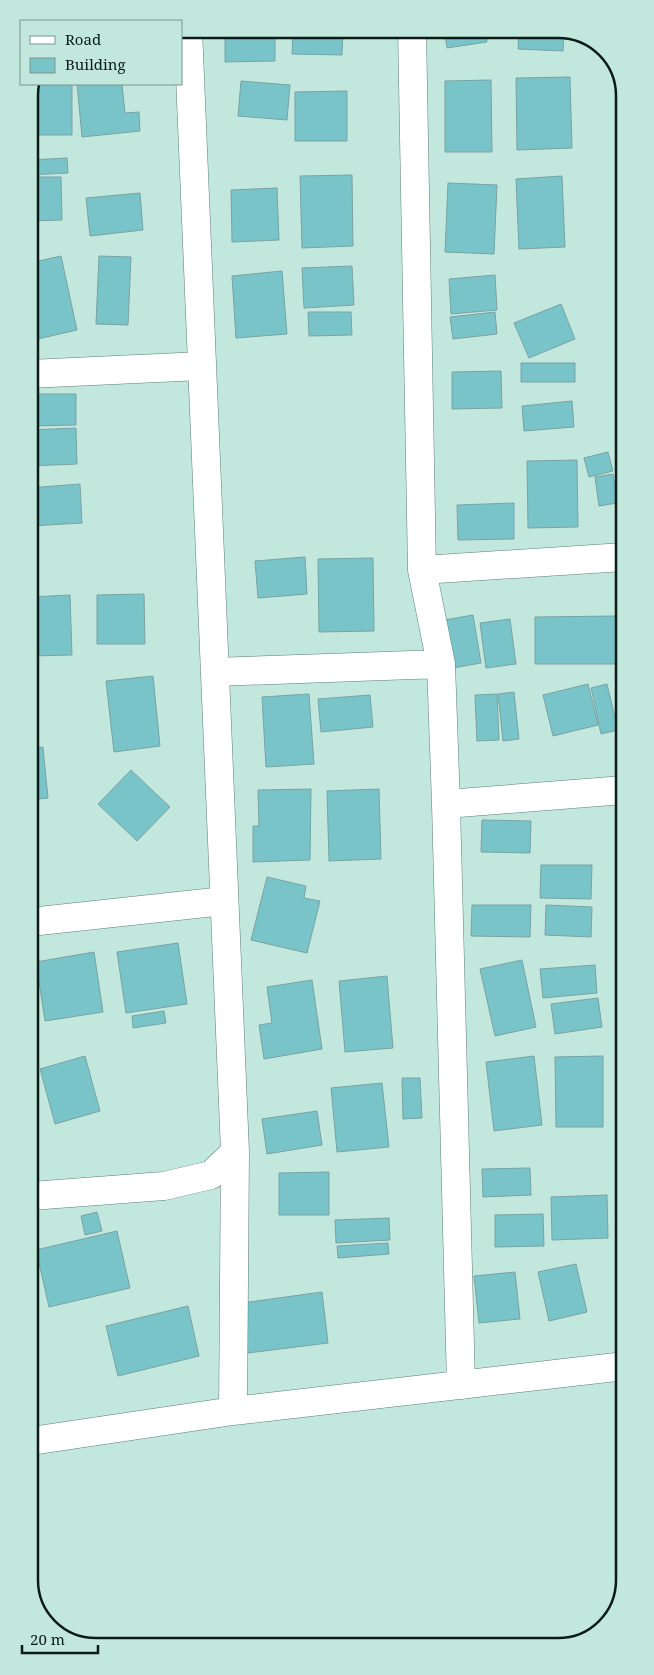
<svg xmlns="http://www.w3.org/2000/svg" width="654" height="1675" font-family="'Noto Serif',serif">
<rect width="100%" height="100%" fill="#c2e8dd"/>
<path fill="#78c4c9" stroke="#7ba2a4" d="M225 29H275V61L225 62Z
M293 29H343L342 55 292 54Z
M444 29H485L487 42 447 48Z
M519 29H564L563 51 518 49Z
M570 77 572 148 517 150 516 78Z
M491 80 492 152H445V81Z
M241 81 290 85 287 120 238 116Z
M32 84H72V135H29V91Z
M77 84H122L125 113 139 112 140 131 82 137Z
M347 91V141H295V92Z
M67 158 68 173 29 175V160Z
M352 175 353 246 302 248 300 176Z
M562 176 565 247 519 249 516 179Z
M29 177H61L62 220 29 221Z
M448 183 497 185 494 254 445 252Z
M277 188 279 240 232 242 231 190Z
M140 193 143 230 90 236 86 198Z
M61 256 77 330 29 341V263Z
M99 256 131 257 128 325 96 324Z
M352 266 354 305 304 308 302 268Z
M282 271 287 334 236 338 232 276Z
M495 275 497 310 451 314 449 279Z
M561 304 575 339 529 358 514 323Z
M308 312H351L352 335 309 336Z
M495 312 497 334 453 339 450 317Z
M521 363H575V382H521Z
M501 371 502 408 452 409V372Z
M29 394H76V425L29 426Z
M572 401 574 427 524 431 522 406Z
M76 428 77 464 29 466V430Z
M608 452 613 471 589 477 584 458Z
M577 460 578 527 528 528 527 461Z
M613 474 617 503 599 506 595 477Z
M80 484 82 523 30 526 29 488Z
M514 503V539L458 540 457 505Z
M305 557 307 594 258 598 255 561Z
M373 558 374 631 319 632 318 559Z
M144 594 145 644H97V595Z
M70 595 72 655 30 656V597Z
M473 615 481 663 447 669 439 621Z
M616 616 617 664H535V617Z
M510 619 516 664 486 668 480 623Z
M153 676 160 746 114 752 106 681Z
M588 684 598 725 553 736 543 695Z
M607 684 618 730 601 734 591 688Z
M514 692 519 739 503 741 498 694Z
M309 694 314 764 266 767 262 697Z
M497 694 499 740 477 741 475 695Z
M370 695 373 727 321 732 318 699Z
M43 747 48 798 30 800V748Z
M131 770 170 807 137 841 98 804Z
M311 789 310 860 253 862V826H259L258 790Z
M379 789 381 859 329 861 327 791Z
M482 820 531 821 530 853 481 852Z
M541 865H592L591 899 540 898Z
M267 877 306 886 304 898 320 901 307 953 251 940Z
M472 905H531L530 937 471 936Z
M546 905 592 907 591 937 545 935Z
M178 943 187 1004 126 1013 117 952Z
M94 952 103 1012 45 1021 36 962Z
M522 960 536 1027 495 1036 480 969Z
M595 965 597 993 543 998 540 969Z
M387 976 393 1048 345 1052 339 981Z
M312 980 322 1049 264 1059 259 1025 272 1023 267 987Z
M598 998 602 1027 555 1034 551 1004Z
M164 1011 166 1023 133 1028 132 1016Z
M85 1056 100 1111 55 1124 40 1069Z
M534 1056 542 1125 494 1131 486 1062Z
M603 1056V1127H556L555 1057Z
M402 1078H420L422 1118 403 1119Z
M382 1083 389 1147 337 1152 331 1088Z
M317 1111 322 1145 267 1154 262 1119Z
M530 1168 531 1195 483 1197 482 1169Z
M329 1172V1215H279V1173Z
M607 1195 608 1238 552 1240 551 1197Z
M97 1212 102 1231 85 1235 81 1216Z
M543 1214 544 1246 495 1247V1215Z
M389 1218 390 1240 336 1243 335 1220Z
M117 1231 130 1288 49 1307 36 1250Z
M388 1243 389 1254 338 1258 337 1246Z
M576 1264 587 1312 549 1321 538 1272Z
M515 1272 520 1319 479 1323 474 1276Z
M322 1292 328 1343 248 1353 242 1303Z
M188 1306 199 1356 118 1376 106 1326Z"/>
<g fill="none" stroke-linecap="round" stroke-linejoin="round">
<defs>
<path id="minor" d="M412 29 422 570 441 664 446 804
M29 374 202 366
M422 570 624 557
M215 672 441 664
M30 922 224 901
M31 1196 164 1186 211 1175 235 1152 188 29
M461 1385 446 804 624 790
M233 1411 235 1152
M31 1441 233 1411 625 1366"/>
</defs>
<use href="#minor" stroke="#5c7f75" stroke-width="29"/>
<use href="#minor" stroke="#fff" stroke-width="28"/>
</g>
<path d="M0 0H654V1675H0ZM96 38H558A58 58 0 0 1 616 96V1580A58 58 0 0 1 558 1638H96A58 58 0 0 1 38 1580V96A58 58 0 0 1 96 38Z" fill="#c2e8dd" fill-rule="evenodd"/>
<path fill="none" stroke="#0d1b17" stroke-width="2.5" d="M96 38H558A58 58 0 0 1 616 96V1580A58 58 0 0 1 558 1638H96A58 58 0 0 1 38 1580V96A58 58 0 0 1 96 38Z"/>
<rect x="20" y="20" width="162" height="65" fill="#c2e8dd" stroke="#7a968e"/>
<rect x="30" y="36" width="25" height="8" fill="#ffffff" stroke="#7a968e"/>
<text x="65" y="45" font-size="15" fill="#0d1b17">Road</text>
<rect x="30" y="58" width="25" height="15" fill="#78c4c9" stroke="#7a968e"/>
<text x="65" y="70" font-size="15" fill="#0d1b17">Building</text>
<path d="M22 1645v8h76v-8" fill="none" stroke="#0d1b17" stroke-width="2.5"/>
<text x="30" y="1645" font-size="15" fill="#0d1b17" stroke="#c2e8dd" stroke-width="4" paint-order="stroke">20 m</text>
</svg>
